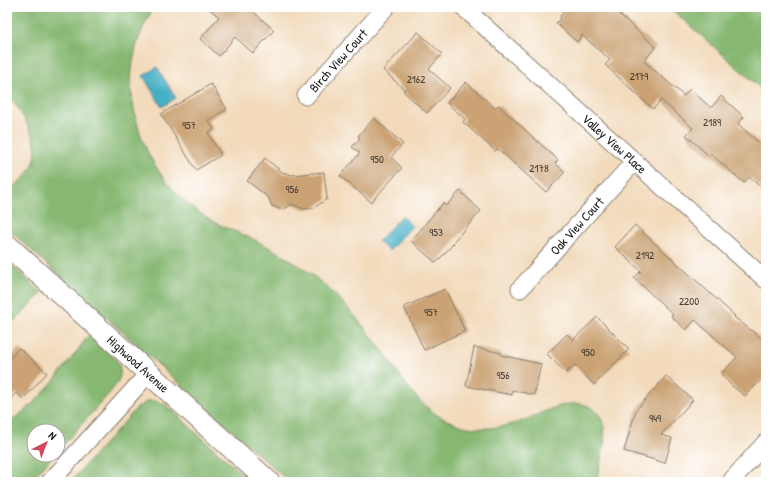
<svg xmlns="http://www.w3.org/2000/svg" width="773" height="489" font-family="'Patrick Hand',sans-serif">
<rect width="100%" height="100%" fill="#fff"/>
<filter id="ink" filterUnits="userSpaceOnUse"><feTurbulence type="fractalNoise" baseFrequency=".025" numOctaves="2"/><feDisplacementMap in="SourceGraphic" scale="8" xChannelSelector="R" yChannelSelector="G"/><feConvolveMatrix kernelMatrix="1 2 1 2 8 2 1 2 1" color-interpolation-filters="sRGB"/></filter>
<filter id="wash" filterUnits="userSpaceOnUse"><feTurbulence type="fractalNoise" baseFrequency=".012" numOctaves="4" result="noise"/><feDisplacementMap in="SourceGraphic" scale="16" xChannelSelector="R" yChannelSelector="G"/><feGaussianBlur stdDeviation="0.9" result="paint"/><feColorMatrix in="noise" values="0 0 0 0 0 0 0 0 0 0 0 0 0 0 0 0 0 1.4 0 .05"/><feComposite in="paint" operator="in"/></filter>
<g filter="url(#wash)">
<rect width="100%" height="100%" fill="#f2dabb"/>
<path fill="#86b872" stroke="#516a47" d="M7 7H154C134 40 126 75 135 114 145 162 174 201 218 224 230 230 243 234 255 240 281 253 309 270 331 291 352 311 370 334 387 357 407 384 420 411 454 423 474 431 496 429 516 423 537 417 570 394 592 408 615 422 600 461 596 482H289L7 228V191C47 164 40 145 18 108 15 103 8 96 7 90 6 82 7 73 7 66 7 46 7 27 7 7Z
M669 7H766V93Z
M7 261 42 293 7 328Z
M89 335C107 351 134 365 112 390L58 451V431H34V455H54L29 482H7V422C35 410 70 360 89 335Z
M147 401C155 400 161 402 167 406L251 482H70L137 408Z"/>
<path fill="#45afc4" stroke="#306670" d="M157 67 176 98 162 107 143 76Z
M402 216 412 226 389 251 378 241Z"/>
<g id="blocks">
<path fill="#caa273" d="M207 7H248L274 30 253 53 235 37 219 56 200 39 219 17Z
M568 7H611L656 47 644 61 684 96 690 89 711 108 721 96 744 117 738 124 766 149V191L749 177 744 183 711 154 709 156 686 135 693 128 661 100 653 109 605 65 610 60 582 35 577 42 556 23 561 18 560 16Z
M418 32 442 54 429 69 450 88 427 113 403 91 405 90 383 70Z
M466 82 495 108 498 105 558 160 555 163 565 172 546 192 498 149 495 151 463 122 465 119 447 103Z
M211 84 227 109 208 120 214 129 208 133 221 155 196 170 161 114Z
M374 118 403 144 391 157 402 168 371 202 340 176 360 153 352 147 360 138 358 136Z
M265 158 282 172 292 175 324 172 327 199 314 208 304 209 292 204 283 210 272 206 268 197 247 181Z
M460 191 481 211 453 242 454 243 436 263 411 241 443 203 446 206Z
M635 225 735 316 734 317 766 342V375L745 396 732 386 721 374 737 357 695 320 686 330 671 316 673 314 634 278 641 271 615 247Z
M445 289 465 331 424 350 404 307Z
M597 317 629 349 594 385 575 365 566 373 547 354 567 334 573 340Z
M474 347 501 353V355L541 364 534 395 512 390V395L466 386Z
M19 348 47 373 23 399 16 393 7 403V362Z
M666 376 693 400 661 435 672 438 665 463 624 451 636 410Z"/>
</g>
</g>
<g filter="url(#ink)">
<use href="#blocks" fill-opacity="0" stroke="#877b6c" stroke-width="1"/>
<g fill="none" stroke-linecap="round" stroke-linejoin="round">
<defs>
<g id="minor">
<path id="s1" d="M463 7 766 280"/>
<path id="s2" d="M306 96 386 7"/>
<path id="s3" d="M520 289 634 162"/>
<path d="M732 480 766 442"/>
<path d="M50 482 149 373"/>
</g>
<g id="tertiary">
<path id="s4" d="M7 245 269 482"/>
</g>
</defs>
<use href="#minor" stroke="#877b6c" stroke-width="19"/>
<use href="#tertiary" stroke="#877b6c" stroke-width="23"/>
<use href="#minor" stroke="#fff" stroke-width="17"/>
<use href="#tertiary" stroke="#fff" stroke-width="21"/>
</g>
</g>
<g text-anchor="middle" stroke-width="4" stroke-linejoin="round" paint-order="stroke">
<g font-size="11" fill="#483e32">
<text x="639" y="80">2179</text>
<text x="416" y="83">2162</text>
<text x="712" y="126">2189</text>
<text x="189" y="129">957</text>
<text x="377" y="163">950</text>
<text x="539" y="172">2178</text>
<text x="292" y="193">956</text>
<text x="436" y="236">953</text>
<text x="645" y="259">2192</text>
<text x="689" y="305">2200</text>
<text x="431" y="316">957</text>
<text x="588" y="356">950</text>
<text x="503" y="379">956</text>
<text x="655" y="422">949</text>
</g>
<g font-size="13" fill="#1c1c1c" stroke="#fff">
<text dy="5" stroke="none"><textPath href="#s2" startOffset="48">Birch View Court</textPath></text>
<text dy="5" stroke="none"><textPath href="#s1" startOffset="204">Valley View Place</textPath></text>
<text dy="5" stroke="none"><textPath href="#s3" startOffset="85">Oak View Court</textPath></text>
<text dy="5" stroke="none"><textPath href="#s4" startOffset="177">Highwood Avenue</textPath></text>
</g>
</g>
<rect width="773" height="489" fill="none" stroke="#fff" stroke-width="24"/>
<g transform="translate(46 443) rotate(42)"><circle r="19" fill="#ffffff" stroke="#a4a4a4"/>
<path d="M0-3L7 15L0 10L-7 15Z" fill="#d1495b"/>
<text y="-6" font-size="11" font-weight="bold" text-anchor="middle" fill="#1c1c1c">N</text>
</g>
</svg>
